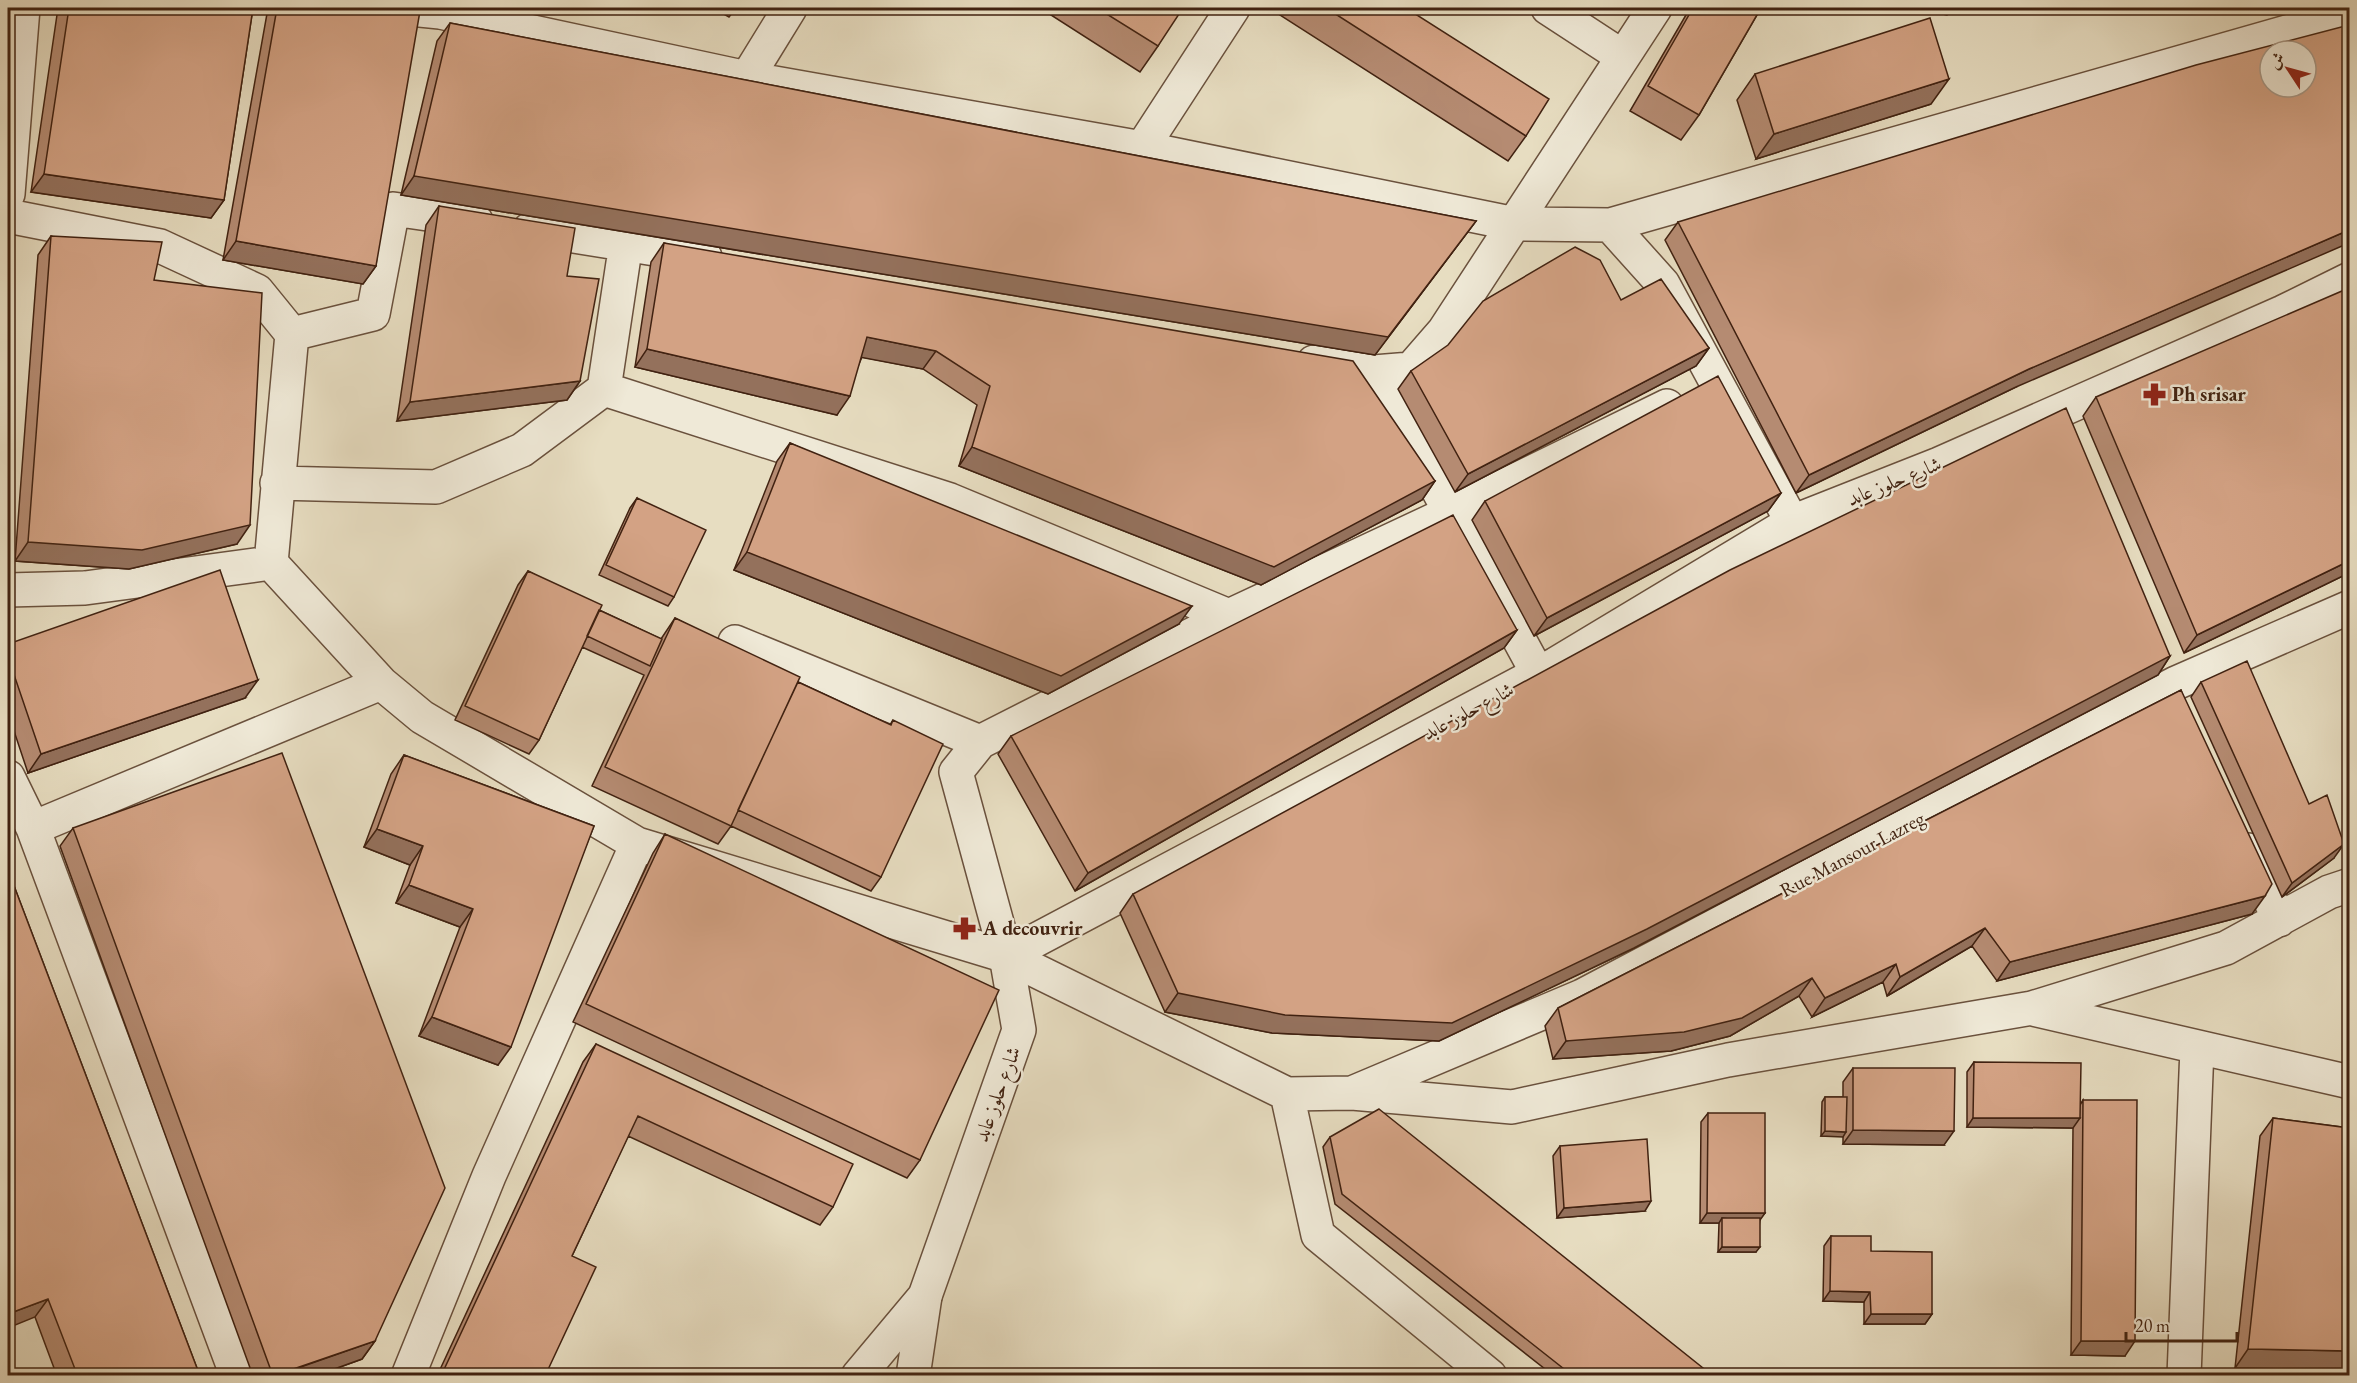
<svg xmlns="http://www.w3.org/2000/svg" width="2357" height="1383" font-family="'EB Garamond',Amiri,serif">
<rect width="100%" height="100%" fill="#e7ddc1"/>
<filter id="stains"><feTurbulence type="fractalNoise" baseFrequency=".00333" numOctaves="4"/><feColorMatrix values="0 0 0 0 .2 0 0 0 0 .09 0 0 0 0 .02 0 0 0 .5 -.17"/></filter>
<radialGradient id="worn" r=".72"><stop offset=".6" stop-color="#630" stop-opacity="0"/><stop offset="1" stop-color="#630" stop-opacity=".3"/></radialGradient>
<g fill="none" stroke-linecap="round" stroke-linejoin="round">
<defs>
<path id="minor" d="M400 8 440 12 747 78 1142 148 1515 224 1610 225 1663 284 1792 522
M1548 8 1623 57
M747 78 790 8
M1142 148 1233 8
M8 194 23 8
M8 216 160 246 257 291 292 334 271 563 381 683 422 717 637 844 1006 956 1287 1094 1318 1235 1490 1376
M1610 225 2350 14
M530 229 705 257
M626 243 604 389 950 500 1229 616
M292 334 373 314 393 209 476 221
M1314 362 1374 372 1538 674
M1374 372 1411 369 1444 331 1655 8
M277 483 436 487 522 450 604 389
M8 590 85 588 271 563
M735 642 980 742
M8 777 33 828 237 1376
M33 828 381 683
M2248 850 2279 920
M1006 956 956 772 980 742 1229 616 1449 513 1667 406
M2033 1009 2350 1082
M1352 1093 1582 996 2176 683 2350 607
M1287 1094 1352 1093 1512 1107 1728 1060 2032 1008 2226 948 2329 892 2350 885
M408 1376 489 1176 637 844
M913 1376 925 1296
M2184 1376 2197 1048"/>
<path id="tertiary" d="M858 1376 925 1296 1019 1030 1006 956 1556 664 1792 522 1939 464 2283 312 2350 279"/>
</defs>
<use href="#minor" stroke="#6a513d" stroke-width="36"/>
<use href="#tertiary" stroke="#6a513d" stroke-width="36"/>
<use href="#minor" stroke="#efe9d7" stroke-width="33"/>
<use href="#tertiary" stroke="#efe9d7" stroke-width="33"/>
</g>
<path fill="#b58b72" stroke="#412211" stroke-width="1.5" d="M58 8H253L224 200 211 218 31 192Z
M268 8H401L376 266 363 284 223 260Z
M713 8H736L729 17Z
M1040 8H1176L1158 46 1140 72Z
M1269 8H1406L1526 136 1508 161Z
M1690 8H1761L1699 115 1681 140 1630 111Z
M450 23 1476 221 1375 355 401 195 437 41Z
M1755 74 1931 104 1756 159 1737 100Z
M439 206 567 276 580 381 567 400 397 421 426 225Z
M1678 222 2016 387 1796 493 1665 240Z
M51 236 154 280 237 544 129 569 15 561 38 255Z
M664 243 1435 481 1422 500 1261 585 959 466 977 405 923 369 862 357 837 415 635 367 651 262Z
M1621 300 1709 348 1696 366 1455 492 1398 389 1411 371Z
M2096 397 2349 573 2184 653 2083 416Z
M790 443 1179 624 1048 694 734 570 777 461Z
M1781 493 1768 511 1534 636 1472 520 1485 501Z
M637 498 674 597 668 606 599 575 630 508Z
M528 571 599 610 661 639 675 618 798 682 890 725 893 720 881 877 871 891 731 826 718 844 592 786 644 675 582 647 539 740 529 754 455 720 518 585Z
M1517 630 1504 648 1075 891 998 754 1011 736Z
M8 644 245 698 28 773 8 713Z
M2170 656 2158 675 1634 948 1439 1041 1272 1033 1165 1012 1120 913 1133 894Z
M2201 682 2309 804 2334 858 2282 897 2191 697Z
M2181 690 2252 914 1997 981 1972 946 1887 996 1883 982 1812 1017 1799 996 1730 1036 1671 1051 1553 1059 1545 1026 1558 1008Z
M404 755 594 826 498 1065 419 1036 460 927 396 903 410 865 364 847 391 774Z
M73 828 375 1341 362 1359 315 1376H253L60 846Z
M665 834 920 1160 907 1178 573 1022 653 853Z
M8 870 200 1376H57L35 1317Z
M596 1044 833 1207 820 1225 628 1136 572 1256 545 1376H437L583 1062Z
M1974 1062 2080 1105 2083 1100 2125 1356 2071 1355 2073 1128 1967 1127V1072Z
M1853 1068 1944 1145 1843 1144V1136H1821L1822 1102 1825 1097H1843V1082Z
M1708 1113 1765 1213 1760 1219 1756 1252H1718L1719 1223H1700L1701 1122Z
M2273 1118 2349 1128V1370L2235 1368 2260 1136Z
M1330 1137 1713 1376H1554L1335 1204 1323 1147Z
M1560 1146 1645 1211 1557 1218 1553 1156Z
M1831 1236 1871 1251 1932 1314 1925 1324H1864V1302L1823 1301 1824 1246Z"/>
<path fill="#94715c" stroke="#412211" stroke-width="1.5" d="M1912 8H1953L1947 15Z
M1949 79 1931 104 1756 159 1774 134Z
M44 174 224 200 211 218 31 192Z
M414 176 1476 221 1375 355 401 195Z
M2349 230V243L2016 387 1796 493 1809 475 2029 369Z
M236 241 376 266 363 284 223 260Z
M867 337 936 351 923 369 854 356Z
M1709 348 1696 366 1455 492 1468 474Z
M647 349 850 396 837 415 635 367Z
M580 381 567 400 397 421 410 402Z
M972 447 1435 481 1422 500 1261 585 959 466Z
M1781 493 1768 511 1534 636 1547 618Z
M250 525 237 544 129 569 15 561 28 542Z
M747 552 1192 606 1179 624 1048 694 734 570Z
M2349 561V573L2184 653 2197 635Z
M1517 630 1504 648 1075 891 1088 873Z
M2170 656 2158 675 1634 948 1439 1041 1272 1033 1165 1012 1178 993Z
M258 680 245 698 28 773 41 754Z
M377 829 423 846 410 865 364 847Z
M2344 844 2334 858 2282 897 2292 883Z
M409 885 473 909 460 927 396 903Z
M2265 896 2252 914 1997 981 2010 962Z
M1985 928 1972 946 1887 996 1900 977Z
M1896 964 1883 982 1812 1017 1825 998Z
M1812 978 1799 996 1730 1036 1671 1051 1553 1059 1566 1041Z
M432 1017 511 1047 498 1065 419 1036Z
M1973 1118H2080L2073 1128 1967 1127Z
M1853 1130 1954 1131 1944 1145 1843 1144Z
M1825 1131 1846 1132 1843 1137 1821 1136Z
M1651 1201 1645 1211 1557 1218 1564 1208Z
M1707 1213H1765L1758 1223 1722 1218 1719 1223H1700Z
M1722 1247H1760L1756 1252H1718Z
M1830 1291 1870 1292 1864 1302 1823 1301Z
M48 1299 35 1317 8 1328V1314Z
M1871 1314H1932L1925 1324H1864Z
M375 1341 362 1359 315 1376H275Z
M2081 1341H2135L2125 1356 2071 1355Z
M2248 1349 2349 1351V1370L2235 1368Z"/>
<path fill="#d3a284" stroke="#412211" stroke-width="1.5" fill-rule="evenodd" d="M69 8H253L224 200 44 174Z
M277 8H401L420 11 376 266 236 241Z
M1097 8H1176L1181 11 1158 46Z
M1326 8H1406L1549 99 1526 136Z
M1693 8H1761L1699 115 1648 86Z
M1930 18 1949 79 1774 134 1755 74Z
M450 23 1476 221 1388 337 414 176Z
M2349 25V230L2029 369 1809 475 1678 222 2196 65ZM2270 51H2306V87H2270Z
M439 206 575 228 567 276 599 279 580 381 410 402Z
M51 236 162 242 154 280 262 293 250 525 142 550 28 542Z
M664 243 1353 361 1435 481 1274 567 972 447 990 386 936 351 867 337 850 396 647 349Z
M1575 247 1600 260 1621 300 1661 279 1709 348 1468 474 1411 371 1448 345 1483 301Z
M2349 288V561L2197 635 2096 397Z
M1718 376 1781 493 1547 618 1485 501Z
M2066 408 2170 656 1647 929 1452 1023 1285 1015 1178 993 1133 894 1730 570Z
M790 443 1192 606 1061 676 747 552Z
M637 498 706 530 674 597 606 565Z
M1453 515 1517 630 1088 873 1011 736Z
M220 570 258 680 41 754 8 657V644Z
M528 571 602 605 539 740 465 706Z
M599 610 662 639 650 666 587 636Z
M675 618 800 677 731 826 605 767Z
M2247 661 2309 804 2327 795 2344 844 2292 883 2201 682Z
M798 682 891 725 893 720 943 744 881 877 738 810Z
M2181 690 2272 884 2265 896 2010 962 1985 928 1900 977 1896 964 1825 998 1812 978 1742 1018 1684 1032 1566 1041 1558 1008Z
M282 753 445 1188 375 1341 273 1376 73 828Z
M404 755 594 826 511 1047 432 1017 473 909 409 885 423 846 377 829Z
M665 834 999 990 920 1160 586 1004Z
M8 870 200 1376H58L75 1369 48 1299 8 1314Z
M596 1044 853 1164 833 1207 638 1116 572 1256 596 1267 545 1376H441Z
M1974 1062 2081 1063 2080 1118H1973Z
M1853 1068H1955L1954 1131 1853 1130Z
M1825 1097H1847L1846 1132 1825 1131Z
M2083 1100H2137L2135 1341H2081Z
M1379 1109 1713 1376H1573L1342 1194 1330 1137Z
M1708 1113H1765V1213H1707Z
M2273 1118 2349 1128V1351L2248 1349Z
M1647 1139 1651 1201 1564 1208 1560 1146Z
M1722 1218H1760V1247H1722Z
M1831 1236H1871V1251L1932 1252V1314H1871L1870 1292 1830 1291Z"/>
<defs>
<symbol id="pharmacy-bare" viewBox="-9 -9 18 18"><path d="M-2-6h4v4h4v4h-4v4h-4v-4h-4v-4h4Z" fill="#8f2418" stroke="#efe9d7" stroke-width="2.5" paint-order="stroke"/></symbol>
</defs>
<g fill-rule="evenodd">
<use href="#pharmacy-bare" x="2138" y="378" width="33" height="33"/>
<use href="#pharmacy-bare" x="948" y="912" width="33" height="33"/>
</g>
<g text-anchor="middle" stroke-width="5" stroke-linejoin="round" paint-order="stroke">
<g font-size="20" font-weight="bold" fill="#412211" stroke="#efe9d7" text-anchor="start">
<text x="2172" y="401">Ph srisar</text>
<text x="983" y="935">A decouvrir</text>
</g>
<g font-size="20" fill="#412211" stroke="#efe9d7">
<text transform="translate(1894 481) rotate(-22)" y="7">شارع حلوز عابد</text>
<text transform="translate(1468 711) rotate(-28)" y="7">شارع حلوز عابد</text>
<text transform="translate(1852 854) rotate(-28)" y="7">Rue Mansour Lazreg</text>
<text transform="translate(997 1094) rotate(-70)" y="7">شارع حلوز عابد</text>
</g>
</g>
<rect width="2357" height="1383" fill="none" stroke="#e7ddc1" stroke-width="30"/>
<rect x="9" y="9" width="2339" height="1365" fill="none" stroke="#412211" stroke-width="3"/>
<rect x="15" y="15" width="2327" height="1353" fill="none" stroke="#412211" stroke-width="1.5"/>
<g transform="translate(2288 69) rotate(306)"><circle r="28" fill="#efe9d7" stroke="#a99988" stroke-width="1.5"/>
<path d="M0-4.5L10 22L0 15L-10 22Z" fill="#8f2418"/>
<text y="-9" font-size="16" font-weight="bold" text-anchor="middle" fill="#412211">ش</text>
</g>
<path d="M2126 1332v9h111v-9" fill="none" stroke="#412211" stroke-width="3"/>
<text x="2135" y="1332" font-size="18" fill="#412211" stroke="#efe9d7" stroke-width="4.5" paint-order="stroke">20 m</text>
<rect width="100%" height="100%" filter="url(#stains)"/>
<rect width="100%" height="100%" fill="url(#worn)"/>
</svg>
